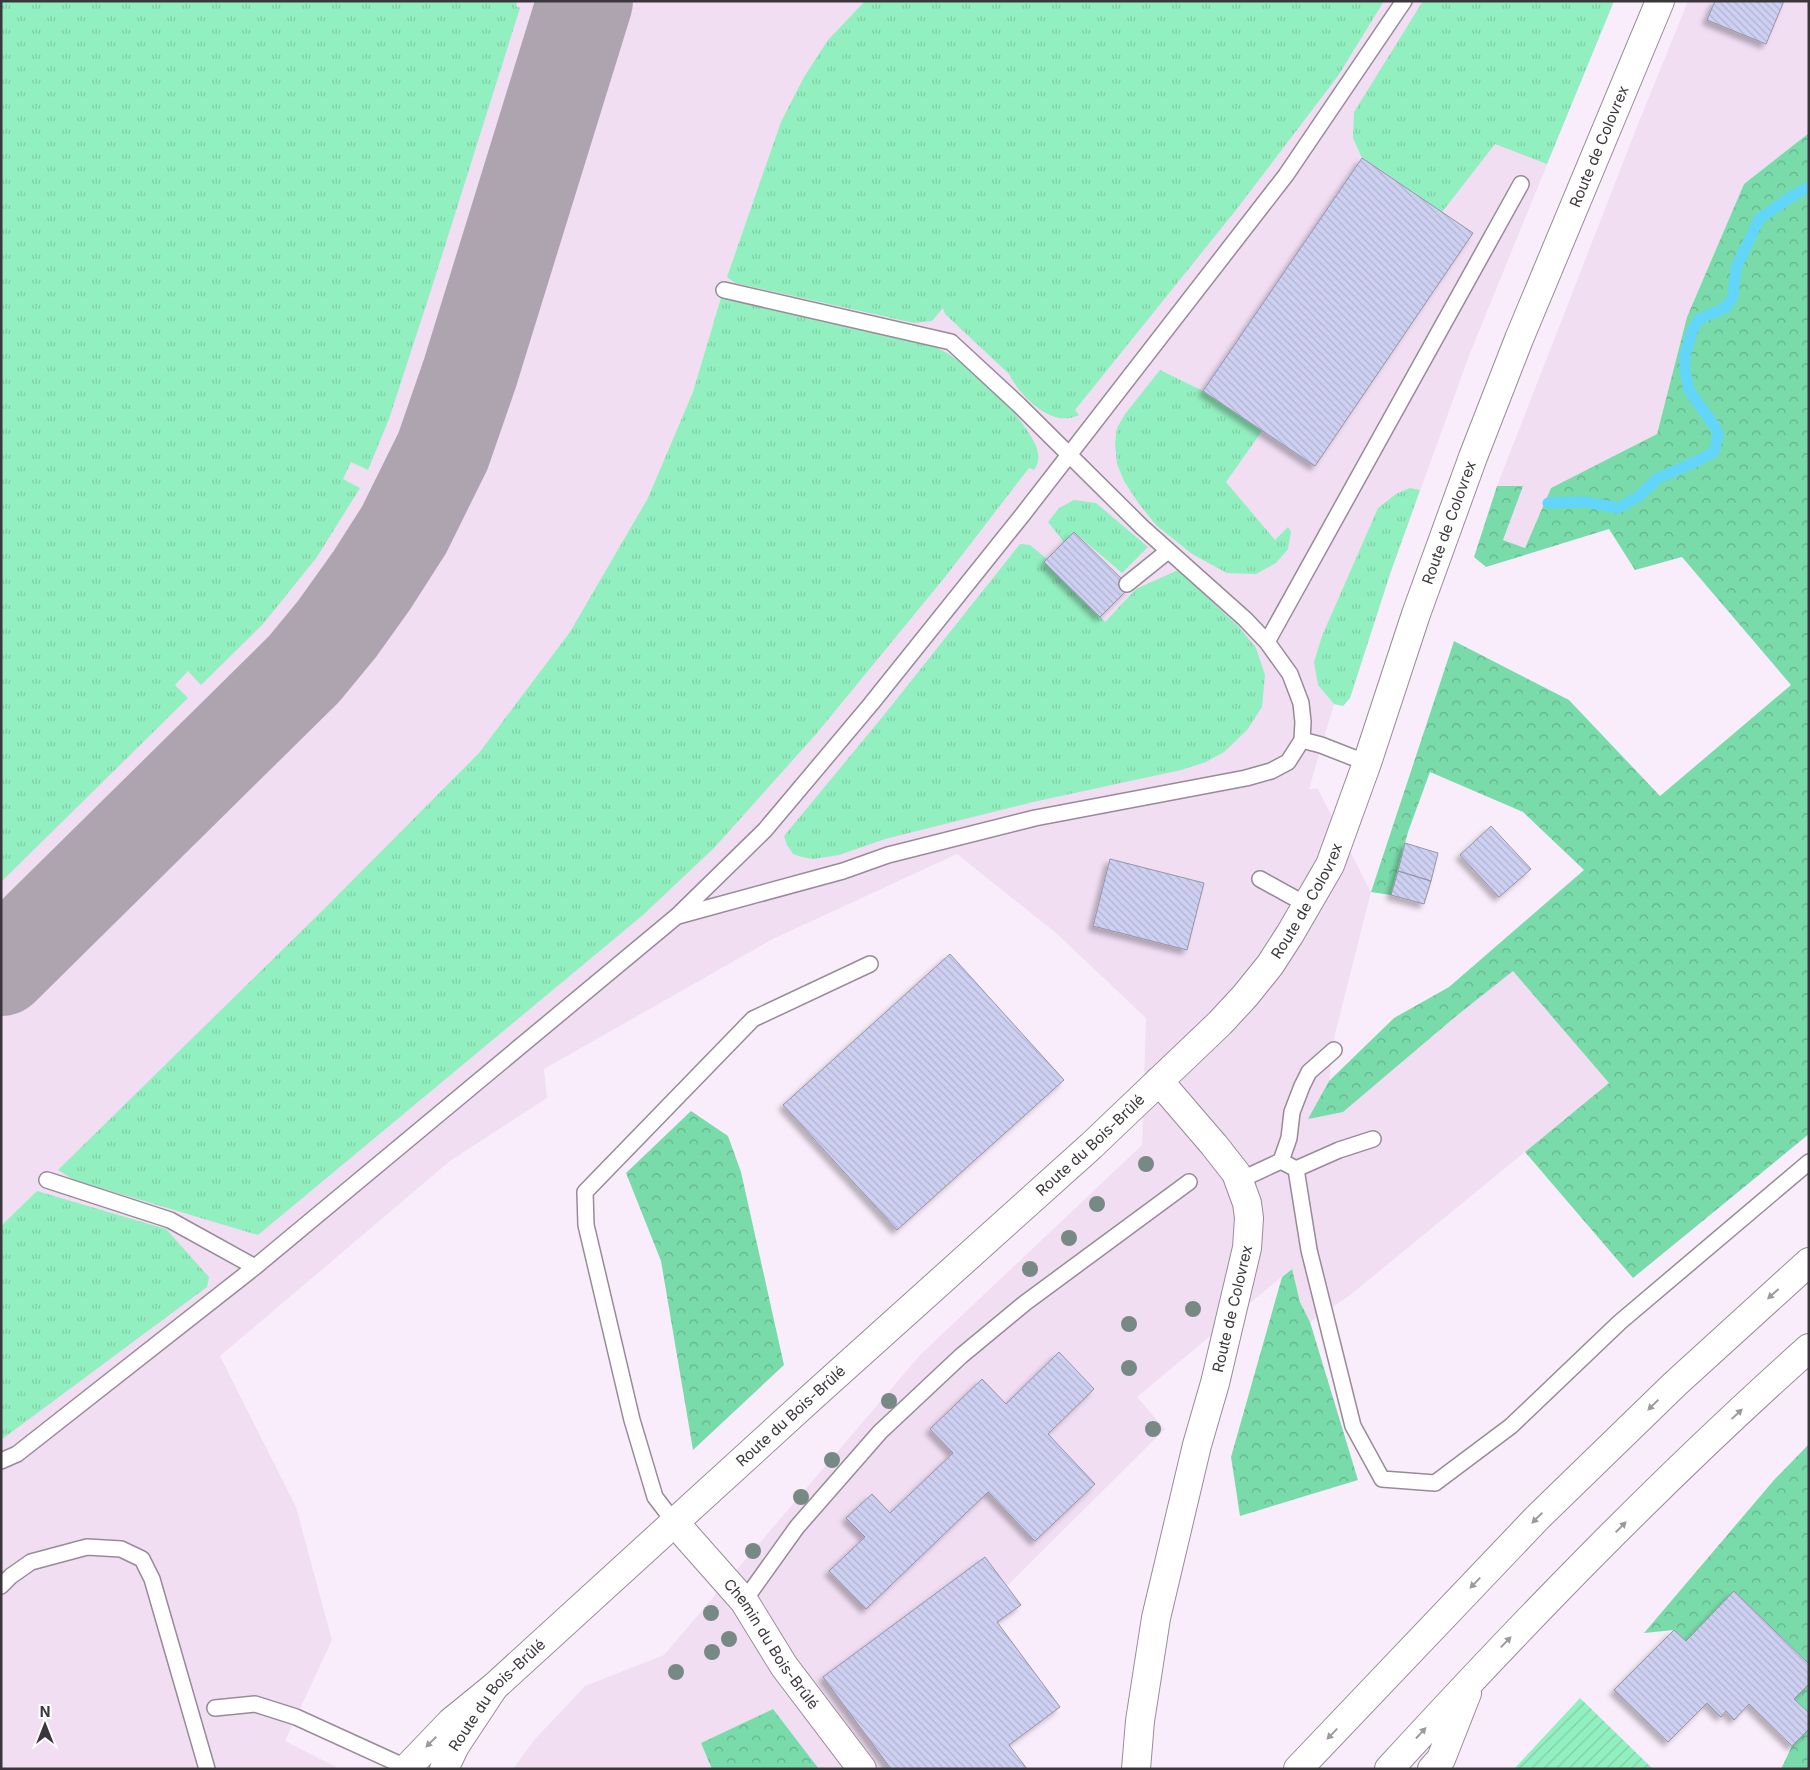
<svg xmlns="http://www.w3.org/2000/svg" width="1810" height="1770" font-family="Inter,sans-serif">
<defs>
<pattern id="grass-tufts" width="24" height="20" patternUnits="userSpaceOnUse" patternTransform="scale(1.25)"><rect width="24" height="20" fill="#92efbf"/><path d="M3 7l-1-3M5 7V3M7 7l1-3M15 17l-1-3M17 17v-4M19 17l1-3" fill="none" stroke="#7fcea5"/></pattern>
<pattern id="forest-crowns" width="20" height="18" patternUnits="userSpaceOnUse" patternTransform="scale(1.25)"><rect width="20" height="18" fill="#7adbaa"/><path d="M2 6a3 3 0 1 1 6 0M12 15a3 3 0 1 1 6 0" fill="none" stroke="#65b28c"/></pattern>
<pattern id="garden-furrows" width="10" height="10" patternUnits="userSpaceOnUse" patternTransform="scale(1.25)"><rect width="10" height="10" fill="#92efbf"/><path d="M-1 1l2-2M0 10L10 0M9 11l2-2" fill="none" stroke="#7fcea5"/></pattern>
<pattern id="building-back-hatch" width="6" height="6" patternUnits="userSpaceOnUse" patternTransform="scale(1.25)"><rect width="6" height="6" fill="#cdd0f1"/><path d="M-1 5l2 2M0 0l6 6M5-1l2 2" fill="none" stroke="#b1b3d0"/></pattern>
<filter id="shadow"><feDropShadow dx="-4.5" dy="4.5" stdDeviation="2.5" flood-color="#0004"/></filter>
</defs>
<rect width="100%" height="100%" fill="#faedfb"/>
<path fill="#f1def3" d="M1 1H1614L1470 353 1390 574 1350 698 1343 706 1334 704 1309 789H1318L1371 892 1335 1034 1329 1081 1309 1119 1455 1017 1514 970 1609 1083 1349 1296 1310 1322 1300 1302 1291 1269 1137 1397 1165 1429 1007 1586 1021 1605 998 1623 1060 1707 1009 1745 1027 1769H819L773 1709 701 1743 712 1769H513L535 1739 585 1686 664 1655 920 1355 1142 1145 1146 1018 1056 933 957 854 773 939 544 1069 547 1098 450 1161 220 1356 296 1507 332 1640 285 1741 340 1769H1Z
M1688 1H1809V133L1744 184 1687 317 1657 434 1551 488 1525 548 1503 540 1522 486H1497L1638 124Z"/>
<path fill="url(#grass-tufts)" d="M1 1H517L516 6 520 8 431 290 389 419 368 470 351 462 343 479 360 488 317 557 263 624 201 685 188 671 175 685 188 698 1 882Z
M865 1H1384L1338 76 1236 210 1075 410 1079 415C1052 429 1020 396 1009 374L945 314 943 308 932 321 914 323 735 283 727 277 781 122 804 77 828 40Z
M1423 1H1614L1547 164 1495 144 1442 212 1362 158 1353 138 1354 112Z
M721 298C766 308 811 317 855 327 883 333 923 339 947 353 973 369 1006 400 1024 426 1033 439 1045 455 1034 470L1029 468 945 577 817 733 714 848 643 915 258 1235 74 1180 58 1170 325 908 479 753 570 632 648 498 693 392Z
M1160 370 1203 391 1262 431 1226 482 1275 540 1288 527 1291 532 1288 549 1276 563 1256 574 1227 573 1192 554 1156 525 1139 504 1124 481 1117 464 1115 443 1117 428 1125 414Z
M1410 488 1420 490 1390 574 1350 698 1343 706 1334 704 1318 685 1314 662 1322 636 1378 508 1396 494Z
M1074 500 1096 503 1148 547 1122 573 1074 532 1064 542 1048 522 1059 508Z
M1020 544 1030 545 1047 559 1105 622 1136 589 1178 570 1239 627 1256 648 1265 675 1262 707 1247 730 1224 752 1206 762 1181 770 1033 802 885 839 839 855 813 859 802 857 793 854 787 845 784 836 884 715Z
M37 1191 166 1229 209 1277 207 1287 1 1440V1226Z"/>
<path fill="url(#forest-crowns)" d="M1809 133V1134L1633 1278 1525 1152 1609 1083 1513 971 1455 1017 1343 1112 1308 1119 1329 1081 1394 1018 1449 987 1584 870 1523 812 1430 772 1408 832 1391 895 1371 892 1454 641 1569 700 1660 796 1791 685 1682 557 1635 570 1609 529 1486 567 1474 557 1497 486H1523L1503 540 1525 548 1551 488 1657 434 1687 317 1744 184Z
M691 1111 728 1136 741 1172 784 1365 693 1450 661 1261 626 1173Z
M1292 1269 1300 1302 1310 1322 1358 1480 1240 1516 1231 1457 1282 1277Z
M1809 1444V1664L1735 1592 1686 1641 1674 1630 1644 1633 1774 1480Z
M1809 1684V1713L1794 1699Z
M773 1709 819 1769H712L701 1743Z
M1809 1729V1769H1781L1792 1746Z"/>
<path fill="url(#garden-furrows)" d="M1580 1698 1653 1769H1514Z"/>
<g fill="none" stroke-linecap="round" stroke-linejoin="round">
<path stroke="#62d5fb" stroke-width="11" d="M1548 503 1586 502 1618 508 1638 497 1658 478 1693 463 1714 452 1718 436 1716 428 1689 390 1685 370V356L1692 331 1699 319 1725 308 1733 297 1736 268 1759 219 1792 196 1809 187"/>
<path stroke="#aea4af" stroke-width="96" d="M1 968 304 669 337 629 372 580 404 530 443 451 470 373 585 1"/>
</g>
<path fill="url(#building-back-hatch)" stroke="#9495a6" filter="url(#shadow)" d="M1715 1H1784L1766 44 1707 20Z
M1362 158 1473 233 1315 466 1203 391Z
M1074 532 1130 587 1100 617 1044 562Z
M1491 826 1531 869 1499 897 1460 855Z
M1405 843 1438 853 1431 881 1398 871Z
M1110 859 1204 883 1187 950 1093 926Z
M1398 871 1431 881 1424 904 1391 895Z
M950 954 1064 1080 897 1230 783 1105Z
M1059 1352 1094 1389 1048 1434 1095 1484 1035 1541 988 1492 866 1609 829 1571 865 1537 846 1518 872 1494 890 1513 953 1453 930 1429 982 1379 1006 1404Z
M985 1557 1021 1605 997 1622 1060 1707 1009 1745 1027 1769H891L823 1677Z
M1734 1591 1809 1664V1684L1794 1699 1809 1713V1729L1792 1746 1749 1704 1734 1720 1726 1711 1721 1717 1707 1703 1668 1742 1614 1690 1674 1630 1686 1641Z"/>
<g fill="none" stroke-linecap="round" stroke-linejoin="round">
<defs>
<path id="lane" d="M724 290 951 342 1019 405 1142 527 1245 619 1267 642 1290 674 1301 703 1303 722 1302 740 1321 745 1367 763
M1127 584 1168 551
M1267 642 1521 184
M1260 879 1307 905
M678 916 843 871 888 855 1035 818 1246 778 1271 771 1288 762 1302 740
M1281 1161 1296 1169 1309 1250 1353 1426 1382 1479 1435 1483 1511 1426 1620 1322 1809 1162
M1296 1169 1339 1150 1373 1139
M47 1180 170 1220 255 1267
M1240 1180 1281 1161 1289 1138 1292 1112 1302 1086 1309 1072 1334 1050
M1 1461 17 1454 255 1267 677 916 765 830 871 704 1024 513 1286 175 1404 1
M675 1523 655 1497 632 1420 586 1225 585 1192 753 1019 870 964
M1 1586 11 1576 31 1562 87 1547 121 1549 142 1559 152 1579 207 1769
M744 1601 797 1527 880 1432 961 1356 1025 1303 1189 1182
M215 1708 255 1704 296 1717 410 1769"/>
<g id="street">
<path id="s1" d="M675 1523 744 1601 784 1666 862 1769"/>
</g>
<g id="secondary">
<path id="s2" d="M444 1769 455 1746 494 1687 813 1396 1091 1146 1220 1023 1245 996 1270 965 1290 934 1330 865 1367 763 1416 614 1473 457 1519 339 1660 1"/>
<path id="s3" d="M1136 1769 1140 1721 1156 1618 1197 1445 1215 1383 1247 1248 1249 1218 1247 1203 1236 1173 1214 1145 1159 1081"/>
</g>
<path id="primary" d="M406 1769 451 1722 494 1687"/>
<path id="highway" d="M1298 1769 1538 1517 1675 1384 1809 1262
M1389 1769C1523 1623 1661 1480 1809 1348
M1432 1769 1441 1759 1467 1693"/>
</defs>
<use href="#lane" stroke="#978b98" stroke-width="18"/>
<use href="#street" stroke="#978b98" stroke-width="30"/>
<use href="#secondary" stroke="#978b98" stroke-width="30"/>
<use href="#primary" stroke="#978b98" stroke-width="30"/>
<use href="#highway" stroke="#978b98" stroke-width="30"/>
<use href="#lane" stroke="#fff" stroke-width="15"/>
<use href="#street" stroke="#fff" stroke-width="28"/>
<use href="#secondary" stroke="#fff" stroke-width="28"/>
<use href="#primary" stroke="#fff" stroke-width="28"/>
<use href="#highway" stroke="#fff" stroke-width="28"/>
</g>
<g fill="#778985">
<circle cx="1146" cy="1164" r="8"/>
<circle cx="1097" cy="1204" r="8"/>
<circle cx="1069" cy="1238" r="8"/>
<circle cx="1030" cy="1269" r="8"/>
<circle cx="1193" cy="1309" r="8"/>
<circle cx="1129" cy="1324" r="8"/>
<circle cx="1129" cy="1368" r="8"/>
<circle cx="889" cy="1401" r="8"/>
<circle cx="1153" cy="1429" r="8"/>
<circle cx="832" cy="1460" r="8"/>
<circle cx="801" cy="1497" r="8"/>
<circle cx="753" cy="1551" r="8"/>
<circle cx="711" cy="1613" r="8"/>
<circle cx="729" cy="1639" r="8"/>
<circle cx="712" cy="1652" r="8"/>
<circle cx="676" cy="1672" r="8"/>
</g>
<defs><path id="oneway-solid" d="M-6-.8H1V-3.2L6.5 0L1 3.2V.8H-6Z" transform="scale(1.25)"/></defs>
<g fill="#9d9a9e">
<use href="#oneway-solid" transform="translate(1773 1294) rotate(138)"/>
<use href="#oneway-solid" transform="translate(1653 1405) rotate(136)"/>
<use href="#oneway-solid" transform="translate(1737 1414) rotate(-43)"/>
<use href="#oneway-solid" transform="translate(1537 1518) rotate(135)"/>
<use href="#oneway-solid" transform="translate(1621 1527) rotate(-45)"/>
<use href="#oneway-solid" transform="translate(1475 1583) rotate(134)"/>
<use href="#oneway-solid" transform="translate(1506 1642) rotate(-46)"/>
<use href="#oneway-solid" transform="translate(1421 1733) rotate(-47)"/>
<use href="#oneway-solid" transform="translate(1332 1734) rotate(134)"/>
<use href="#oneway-solid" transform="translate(431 1742) rotate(135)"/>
</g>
<g text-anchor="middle" stroke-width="4" stroke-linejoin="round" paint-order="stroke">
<g font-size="15" fill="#3b363c" stroke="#fff">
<text dy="5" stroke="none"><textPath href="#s2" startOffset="2041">Route de Colovrex</textPath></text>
<text dy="5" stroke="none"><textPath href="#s2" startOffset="1636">Route de Colovrex</textPath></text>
<text dy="5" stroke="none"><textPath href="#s2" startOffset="1231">Route de Colovrex</textPath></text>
<text dy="5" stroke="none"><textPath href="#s2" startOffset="902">Route du Bois-Brûlé</textPath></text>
<text dy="5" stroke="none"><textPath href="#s3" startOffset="471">Route de Colovrex</textPath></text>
<text dy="5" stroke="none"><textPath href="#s2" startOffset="498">Route du Bois-Brûlé</textPath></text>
<text dy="5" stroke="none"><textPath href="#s1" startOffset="155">Chemin du Bois-Brûlé</textPath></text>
<text dy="5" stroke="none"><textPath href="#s2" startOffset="92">Route du Bois-Brûlé</textPath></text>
</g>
</g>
<rect width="1810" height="1770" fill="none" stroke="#3b363c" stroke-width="5"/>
<g transform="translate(45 1725)" stroke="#ffffff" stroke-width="4" paint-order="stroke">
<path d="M0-4L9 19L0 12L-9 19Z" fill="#3b363c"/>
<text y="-8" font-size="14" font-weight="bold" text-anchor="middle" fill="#3b363c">N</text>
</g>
</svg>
